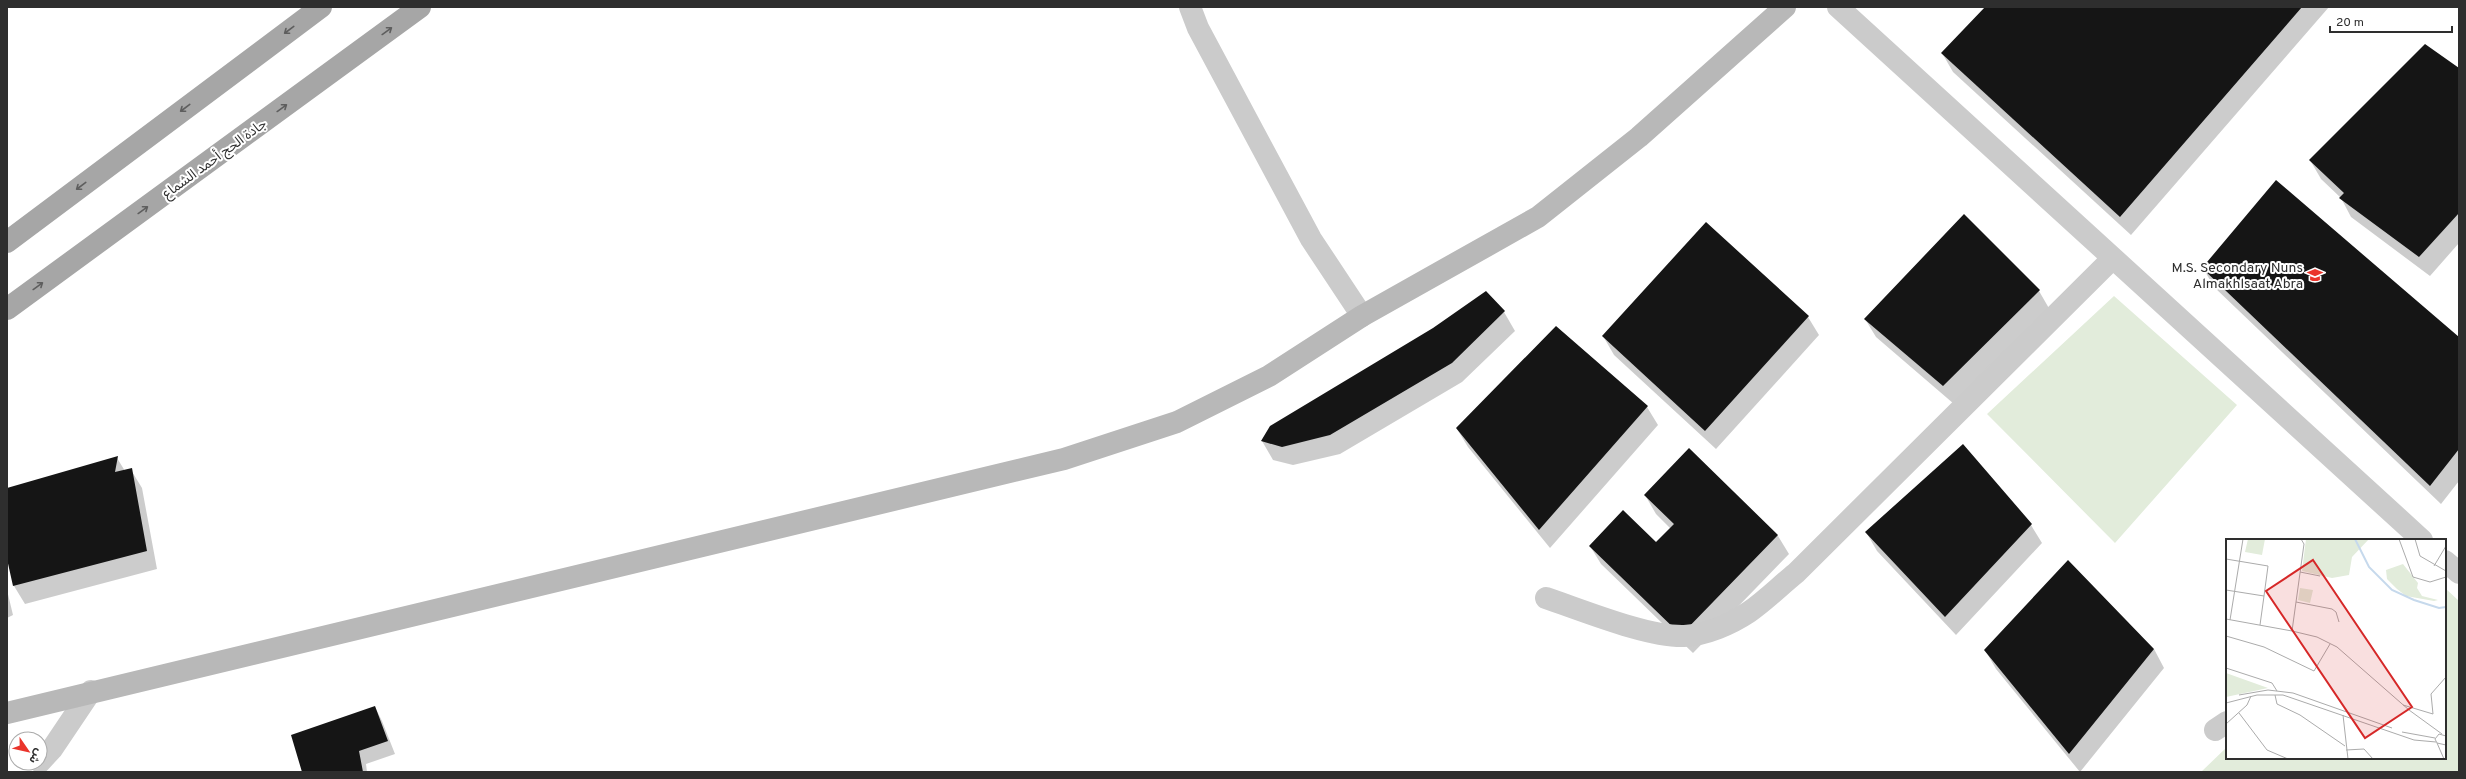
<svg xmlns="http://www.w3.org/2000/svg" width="2466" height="779" font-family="Overpass,'Noto Sans Arabic',sans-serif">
<rect width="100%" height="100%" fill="#fff"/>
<path fill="#e2ecdb" d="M2114 296 2237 405 2115 543 1987 414Z
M2445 588 2459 601V772H2201L2227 747V758H2445Z"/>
<path fill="#0003" d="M1987 7H2329L2131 235 1953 72 1942 53Z
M2459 70V243L2430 276 2351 217 2341 198 2321 179 2310 160Z
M1964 215 2039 291 2050 310 1954 404 1876 337 1865 319Z
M1706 223 1808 317 1819 335 1716 449 1614 355 1603 336Z
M2203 268 2459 339V481L2441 504 2214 287Z
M1504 312 1515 331 1462 382 1340 454 1293 465 1273 460 1262 441 1271 427Z
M1647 407 1658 425 1550 548 1468 447 1457 429Z
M1963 446 2031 525 2042 543 1956 635 1877 551 1866 532Z
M1689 449 1778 536 1789 554 1693 653 1601 564 1590 546 1656 544 1671 529 1656 514 1645 495Z
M117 458 125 471 131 470 142 488 157 569 25 604 14 586 7 554V489Z
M7 590 13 615 7 618Z
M2154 649 2164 668 2080 772 1996 669 1985 650Z
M375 707 382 721 395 754 366 764 367 772H303Z"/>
<path fill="#151515" d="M1985 7H2302L2120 217 1941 53Z
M2425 44 2459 68V213L2419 257 2339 198 2344 193 2309 160Z
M2276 180 2459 337V449L2430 486 2202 268Z
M1964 214 2040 290 1943 386 1864 319Z
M1706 222 1809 316 1705 431 1602 336Z
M1486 291 1505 311 1452 363 1330 435 1282 447 1261 441 1270 426 1433 328Z
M1556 326 1648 406 1539 530 1456 428Z
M1963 444 2032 524 1945 617 1865 532Z
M1689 448 1778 535 1681 635 1589 546 1623 510 1656 542 1674 524 1644 495Z
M118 456 115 472 132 468 147 551 13 586 7 559V488Z
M2068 560 2154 649 2069 754 1984 650Z
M375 706 388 741 359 751 363 772H302L291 735Z"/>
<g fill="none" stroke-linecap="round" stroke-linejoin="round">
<path stroke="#cbcbcb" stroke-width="22" d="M1190 7 1198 28 1311 239 1362 316
M1838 7 2422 540
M2445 561 2459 573
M1546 598C1582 610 1647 637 1684 636 1706 635 1731 624 1749 612 1765 601 1780 586 1796 573L2113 258
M2215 730 2227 722
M40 762 52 749 91 691"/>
<path stroke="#b8b8b8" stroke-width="22" d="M7 713 1064 459 1177 422 1269 376 1362 316 1538 217 1639 137 1785 7"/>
<path stroke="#a6a6a6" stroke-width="22" d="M7 242 321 7
M7 309 420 7"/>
</g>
<defs><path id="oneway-shaft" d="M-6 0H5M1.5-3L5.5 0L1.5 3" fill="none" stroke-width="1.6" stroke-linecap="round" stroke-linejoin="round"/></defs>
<g stroke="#5e5e5e">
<use href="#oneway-shaft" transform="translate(289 30) rotate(143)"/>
<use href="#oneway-shaft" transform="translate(387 31) rotate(-36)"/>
<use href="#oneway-shaft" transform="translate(185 108) rotate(143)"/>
<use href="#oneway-shaft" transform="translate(282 108) rotate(-36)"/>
<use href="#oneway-shaft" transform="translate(81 186) rotate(143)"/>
<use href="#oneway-shaft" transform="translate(143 210) rotate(-36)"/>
<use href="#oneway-shaft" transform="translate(38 286) rotate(-36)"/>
</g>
<defs>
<symbol id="school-bare" viewBox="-9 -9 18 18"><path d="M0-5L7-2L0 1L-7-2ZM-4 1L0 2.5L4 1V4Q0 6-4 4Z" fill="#ea342b" stroke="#fff" stroke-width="2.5" paint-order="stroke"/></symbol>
</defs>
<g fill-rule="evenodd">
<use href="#school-bare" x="2304" y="264" width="22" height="22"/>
</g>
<g text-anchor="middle" stroke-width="4" stroke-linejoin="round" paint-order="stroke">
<g font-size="14" fill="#2e2e2e" stroke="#fff">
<text transform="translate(214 158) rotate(-36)" y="5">جادة الحج أحمد الشماع</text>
</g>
<g font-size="14" fill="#2e2e2e" stroke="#fff" text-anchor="end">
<text x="2303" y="272">M.S. Secondary Nuns<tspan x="2303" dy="16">Almakhlsaat Abra</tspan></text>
</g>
</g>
<g transform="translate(2226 539)">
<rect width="220" height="220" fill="#fff"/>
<path d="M22 0H39L36 16 19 13ZM80 0H143L126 18 123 36 106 39 76 32ZM177 25 192 44 191 49 196 57 212 61 208 62 180 57 171 50 161 40 160 31ZM74 49 87 51 84 64 72 61ZM0 134 42 149 0 158Z" fill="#e2ecdb"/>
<path fill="none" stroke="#c6d9ec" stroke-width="2" d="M129 0 143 28 166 51 188 61 213 69 220 68"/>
<path fill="none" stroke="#ababab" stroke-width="1" d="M173 0 187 38 204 43 220 38M189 0 194 17 220 32M0 20 42 27 38 57M208 27 220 7M74 33 94 37M0 51 38 57 34 86M70 63 106 70 110 73 113 83M0 80 66 92 91 98 111 108 183 171 216 195M4 81 17 0M66 92 78 5 75 0M0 97 38 108 88 132 104 105M0 129 46 144 51 152M13 156 42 151 67 154 166 189M49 156 51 165 74 176 119 207M0 164 31 156H57L188 201 210 203M177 166 207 175 205 155 220 138M13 174 41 211 62 220M117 176 122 220M0 185 21 166 25 157M176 193 209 199M220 197 213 195 209 200 211 204 220 206M211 204 218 220M120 211 138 210 147 220"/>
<path fill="#d62828" fill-opacity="0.15" stroke="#d62828" stroke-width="2" d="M87 21 186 168 139 199 40 52Z"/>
<rect width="220" height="220" fill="none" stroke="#2e2e2e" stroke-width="2"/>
</g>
<rect width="2466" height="779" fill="none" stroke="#2e2e2e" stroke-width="16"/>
<g transform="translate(28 751) rotate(124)"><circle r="19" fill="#ffffff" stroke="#ababab"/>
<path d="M0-3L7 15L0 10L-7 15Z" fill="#ea342b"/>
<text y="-6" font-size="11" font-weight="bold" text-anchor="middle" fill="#2e2e2e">ش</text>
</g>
<path d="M2330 26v6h122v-6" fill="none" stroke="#2e2e2e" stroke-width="2"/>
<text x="2336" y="26" font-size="12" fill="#2e2e2e" stroke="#ffffff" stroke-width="3" paint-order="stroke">20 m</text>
</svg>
